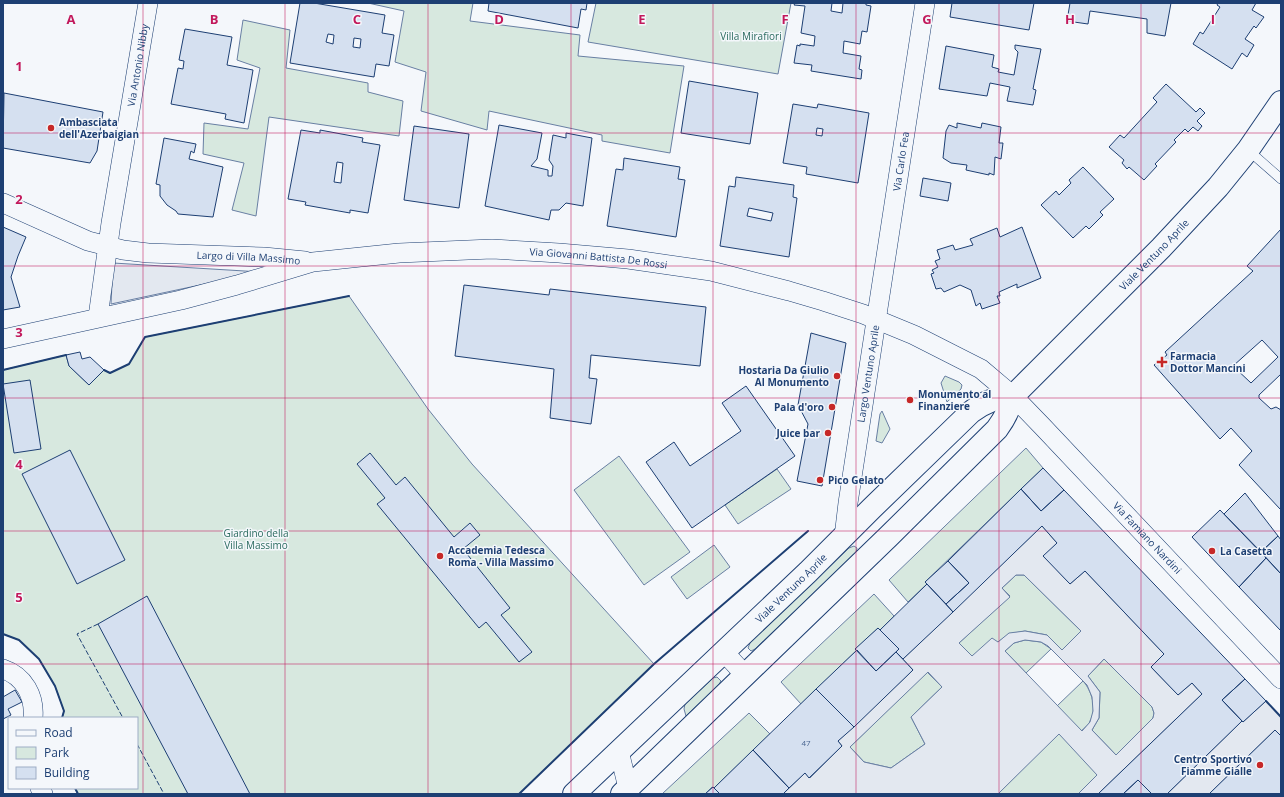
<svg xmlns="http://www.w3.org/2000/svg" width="1284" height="797" font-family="'Open Sans',sans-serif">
<rect width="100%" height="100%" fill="#f4f7fb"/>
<path fill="#d7e8df" stroke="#687fa3" d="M368 3H473L470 21 580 35 578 56 684 66 670 153 602 141V135L489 111 487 130 421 111 426 72 395 62 404 11Z
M596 3H791L778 74 588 42Z
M243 20 290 30 286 68 368 83V92L403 101 399 136 269 117 256 216 232 210 244 163 203 154 204 123 248 129 260 68 237 60Z
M349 296 428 409 472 464 654 664 519 794H78L75 788H137V718H62L64 711 55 686 39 659 19 640 3 634V370L66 355 69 366 89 385 104 370 110 373 129 364 145 337Z
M945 376 959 382 962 385 961 389 947 402 941 383Z
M882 411 890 429 882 443 876 441 880 414Z
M1026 448 1043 468 925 582 927 584 908 602 889 580Z
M619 456 690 552 644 585 574 490Z
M777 469 791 489 738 524 725 505Z
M714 545 730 567 687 599 671 577Z
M854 546 857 548 856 553 755 649 751 651 748 648 750 643 849 548Z
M1016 575H1024L1081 631 1062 651 1047 635 1025 631 1009 634 998 642 977 653 972 656 959 643 1010 596 1002 588Z
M874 594 894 616 880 630 878 628 856 649 857 650 801 704 781 682Z
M1025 640 1041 642 1051 649 1026 673 1005 651 1014 643Z
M1104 659 1152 707 1154 713 1153 718 1116 755 1092 730 1099 718 1100 692 1088 676Z
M927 672 942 687 911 717 925 744 891 768 864 762 850 747Z
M717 677 721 681 718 686 686 716 684 709 685 704 713 678Z
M1083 681C1092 691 1097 709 1090 721 1089 725 1084 728 1081 731L1057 706Z
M749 713 770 734 714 788 712 787 705 794H662Z
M1059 733 1098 775 1078 794H998Z"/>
<path fill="#e3e8f0" stroke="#687fa3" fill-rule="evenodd" d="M113 263 261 272 111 304Z
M1042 526 1057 543 1044 556 1070 584 1085 571 1164 654 1151 667 1178 695 1192 683 1202 694 1098 794H1078L1097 775 1059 734 998 794H783L805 773 810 778 842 746 838 741 913 670 903 659ZM1016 575H1024L1081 631 1062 650 1047 635 1025 631 1009 633 998 642 992 638 972 656 959 643 1010 597 1002 588ZM1025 640 1041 642 1048 646 1087 685 1092 697 1093 711 1090 722 1082 731 1005 651 1014 643ZM1104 659 1152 707 1154 713 1153 718 1116 755 1092 730 1099 718 1100 692 1088 676ZM928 672 942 687 911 717 925 744 891 768 864 762 850 747Z
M1266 701 1281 717V736L1275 730 1209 794H1167L1242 721 1243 722Z"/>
<path fill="#d5e0f0" stroke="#1d3f73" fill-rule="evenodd" d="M300 3H314L385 15 382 33 394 35 389 66 376 64 374 77 290 63ZM328 34 334 35 333 44 326 42ZM354 38 361 39 360 48 353 47Z
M489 3H587L586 10 581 9 578 28 488 11Z
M795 3H832L831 11 842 13 843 3H866V5L871 6 867 32 862 31 860 44 844 41 843 53 861 56 859 69 862 70 861 79 811 71 812 65 794 63 797 45 800 46V44L814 46 815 36 801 33 805 6 794 5Z
M952 3H1034L1029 30 950 17Z
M1070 3H1171L1165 36 1147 33V19L1090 11 1088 24 1067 21Z
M1218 3H1256L1252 10 1264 17 1256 28 1254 26 1245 39 1254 45 1247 57 1242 53 1232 69 1193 44 1200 32 1203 34 1220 7 1217 5Z
M185 29 232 37 227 65 253 70 244 123 225 119 226 114 171 104 178 68 183 69 184 61 179 60Z
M1015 45 1041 49 1033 89 1036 90 1033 105 1007 101 1010 87 990 83 987 96 939 89 946 46 994 55 992 67 999 69 998 72 1014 75 1018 52 1015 49Z
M689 81 758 93 750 144 681 133Z
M1166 84 1196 112 1200 108 1205 113 1197 121 1202 126 1198 131 1193 127 1188 132 1185 129 1174 140 1176 142 1155 164 1157 166 1144 180 1129 167 1127 169 1122 163 1124 160 1109 147 1120 135 1124 138 1157 102 1153 98Z
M4 93 103 112 97 151 90 163 3 148Z
M793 104 817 108 818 104 869 113 858 183 806 174 807 167 783 163ZM817 128 823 129 822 136 816 135Z
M957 123 981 128 982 123 1001 127 999 143H1003L1001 159 995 157 994 175 989 173V175L966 170 967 165 951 163 943 158 946 131 949 125 957 128Z
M499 125 542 133 537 159 531 166 548 170V176H552L553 166 549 160 553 135 566 138V133L592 138 583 206 566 203 559 210H551L549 220 485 206Z
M414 126 469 134 459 208 404 200Z
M301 130 320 133V130L363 138 362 142 380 145 368 213 350 210V213L305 205 306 202 288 199ZM337 162 343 163 341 183 334 182Z
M164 138 196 144 194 153 191 151 189 159 223 167 213 217 178 214 176 211 167 205 160 196V185L156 184Z
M624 158 680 167 678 179 685 180 676 237 607 226 616 169 623 170Z
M1083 167 1114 199 1100 212 1103 215 1089 229 1086 226 1073 238 1041 205 1056 191 1059 195 1071 183 1069 180Z
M736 177 794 185 793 197 797 198 789 257 720 246 729 186 735 187ZM749 208 773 213 771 221 747 216Z
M923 178 951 183 948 201 920 196Z
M3 227 26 237 18 256 11 277 20 307 3 310Z
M1022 227 1041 278 1017 288V284L999 292 1000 296H997L1000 303 982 309 980 303 976 306 971 290 960 285 944 292 941 288 936 289 931 274 934 273 932 270 938 267 935 261 940 259 937 250 953 245 955 250 973 245 970 239 997 228 1000 237Z
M1281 229V374L1259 395V398L1271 409 1276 407 1281 410V508L1280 509 1239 465 1252 451 1231 428 1220 439 1154 365 1167 355 1165 352 1253 271 1247 266ZM1262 340 1278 357 1251 383 1233 366Z
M464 285 549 295 550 289 706 307 700 366 591 355 589 378 597 379 591 424 550 418 554 369 455 356Z
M811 333 846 343 822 486 797 481 808 424 798 405Z
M80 352 82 359 90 357 104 370 89 385 69 366 66 355Z
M30 380 41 449 14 453 3 384Z
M746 386 795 456 692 528 646 462 674 442 690 466 741 431 722 403Z
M70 450 125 560 77 584 22 474Z
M370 453 396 485 405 477 454 537 470 523 480 535 463 549 510 608 501 615 532 652 519 662 486 622 479 628 377 504 385 498 357 464Z
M1043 468 1064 490 1041 511 1021 489Z
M1021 489 1041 511 1064 490 1245 679 1222 700 1242 721 1167 794H1152L1138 780 1123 794H1098L1202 694 1192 683 1178 695 1151 667 1164 654 1085 571 1070 584 1043 556 1057 543 1042 526 953 612 946 604 969 583 948 561Z
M1245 493 1278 536 1261 552 1224 514Z
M1220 510 1266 558 1239 587 1192 537Z
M1278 536 1281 540V574L1261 552Z
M1266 558 1281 574V631L1239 587Z
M948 561 969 583 946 604 925 582Z
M927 584 953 612 903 659 896 652 899 649 880 630Z
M147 596 250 794H188L98 624Z
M878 628 899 649 876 671 855 649Z
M857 650 876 671 896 652 913 670 854 727 816 689Z
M1245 679 1266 701 1243 722 1222 700Z
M816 689 854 727 838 741 842 746 809 778 805 773 789 788 753 750Z
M15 690 22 702 8 709 11 715 3 719V697Z
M1275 730 1281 736V794H1209Z
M753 750 789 788 783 794H720L714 788Z
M1138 780 1152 794H1123Z
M713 787 720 794H705Z"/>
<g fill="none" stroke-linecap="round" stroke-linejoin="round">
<defs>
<path id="service" d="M1248 150 1281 179"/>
<g id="minor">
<path id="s1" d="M3 203 88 241 123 250 148 253 264 257 305 261"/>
<path id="s2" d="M98 317 111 223 148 3"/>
<path id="s3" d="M3 339 181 300 237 285 313 262 399 253 468 250 492 249 559 253 628 259 711 271 789 291 823 301 863 314 914 335 981 369 1013 396 1042 426 1281 679"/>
<path id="s4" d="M844 537 848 503 925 3"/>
<path d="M724 652 745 675"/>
<path d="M3 669C24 676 35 696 33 718"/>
<path d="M619 751 628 788"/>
<path d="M40 788 43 794"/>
</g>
<g id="tertiary">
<path id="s5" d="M574 794 808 572 872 508 971 412C984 402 997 397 1013 396"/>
<path id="s6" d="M622 794 889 536 997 429C1005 418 1010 409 1013 396L1161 248 1218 187 1248 150 1281 102"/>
</g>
</defs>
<use href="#service" stroke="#1d3f73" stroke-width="10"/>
<use href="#minor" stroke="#1d3f73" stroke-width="20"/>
<use href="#tertiary" stroke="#1d3f73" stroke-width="24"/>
<use href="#service" stroke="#f4f7fb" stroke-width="9"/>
<use href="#minor" stroke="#f4f7fb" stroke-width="19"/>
<use href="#tertiary" stroke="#f4f7fb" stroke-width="22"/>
<path stroke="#1d3f73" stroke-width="1" stroke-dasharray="5 2" stroke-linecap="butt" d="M98 624 77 634 123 718
M137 744 164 794"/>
<path stroke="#1d3f73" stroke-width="2" d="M3 370 66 355
M104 370 110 373 129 364 145 337 349 296
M3 634 19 640 39 659 55 686 64 711 62 718
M1266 701 1281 717
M75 788 78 794
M519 794 654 664 808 531"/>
</g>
<path fill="none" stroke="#c2185b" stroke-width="1" stroke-opacity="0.55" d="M143 3V794M285 3V794M428 3V794M571 3V794M713 3V794M856 3V794M999 3V794M1141 3V794M3 133H1281M3 266H1281M3 398H1281M3 531H1281M3 664H1281"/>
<g fill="#c62828" stroke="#f4f7fb" stroke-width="1.5">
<circle cx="51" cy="128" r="4"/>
<path d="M1160 356h4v4h4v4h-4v4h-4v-4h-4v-4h4z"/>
<circle cx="837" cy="376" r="4"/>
<circle cx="910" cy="400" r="4"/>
<circle cx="832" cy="407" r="4"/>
<circle cx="828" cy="433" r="4"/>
<circle cx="820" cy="480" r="4"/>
<circle cx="1212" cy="551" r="4"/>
<circle cx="440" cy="556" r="4"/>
<circle cx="1260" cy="765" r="4"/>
</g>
<g text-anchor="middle" stroke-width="3" stroke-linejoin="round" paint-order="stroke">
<g font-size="8" fill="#4b6792">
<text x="806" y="746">47</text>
</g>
<g font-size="10" fill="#2c6c60" stroke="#f4f7fb">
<text x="751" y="40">Villa Mirafiori</text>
<text x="256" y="537">Giardino della<tspan x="256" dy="12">Villa Massimo</tspan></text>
</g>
<g font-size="10" fill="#1d3f73" stroke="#f4f7fb">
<text dy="4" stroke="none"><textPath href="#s2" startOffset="255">Via Antonio Nibby</textPath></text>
<text dy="4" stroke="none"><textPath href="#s4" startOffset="380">Via Carlo Fea</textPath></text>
<text dy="4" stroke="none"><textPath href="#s6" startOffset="760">Viale Ventuno Aprile</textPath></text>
<text dy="4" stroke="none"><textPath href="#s1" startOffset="255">Largo di Villa Massimo</textPath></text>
<text dy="4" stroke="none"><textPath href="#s3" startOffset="606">Via Giovanni Battista De Rossi</textPath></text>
<text dy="4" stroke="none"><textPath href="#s4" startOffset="165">Largo Ventuno Aprile</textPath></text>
<text dy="4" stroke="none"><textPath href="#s3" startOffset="1245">Via Famiano Nardini</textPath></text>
<text dy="4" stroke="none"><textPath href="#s5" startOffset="299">Viale Ventuno Aprile</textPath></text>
</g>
<g font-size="10" font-weight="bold" fill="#1d3f73" stroke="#f4f7fb" text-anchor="start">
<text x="59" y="126">Ambasciata<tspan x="59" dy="12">dell'Azerbaigian</tspan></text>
<text x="1170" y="360">Farmacia<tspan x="1170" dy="12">Dottor Mancini</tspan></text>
<text x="829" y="374" text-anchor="end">Hostaria Da Giulio<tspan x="829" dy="12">Al Monumento</tspan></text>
<text x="918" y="398">Monumento al<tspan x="918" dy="12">Finanziere</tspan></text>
<text x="824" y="411" text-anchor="end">Pala d'oro</text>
<text x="820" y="437" text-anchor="end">Juice bar</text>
<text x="828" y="484">Pico Gelato</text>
<text x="448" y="554">Accademia Tedesca<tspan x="448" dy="12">Roma - Villa Massimo</tspan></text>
<text x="1220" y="555">La Casetta</text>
<text x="1252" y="763" text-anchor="end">Centro Sportivo<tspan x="1252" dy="12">Fiamme Gialle</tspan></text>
</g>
</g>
<g font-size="13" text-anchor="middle" font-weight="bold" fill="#c2185b" stroke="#f4f7fb" stroke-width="3" stroke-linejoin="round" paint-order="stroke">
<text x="71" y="24">A</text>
<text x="214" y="24">B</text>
<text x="357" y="24">C</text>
<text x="499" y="24">D</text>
<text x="642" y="24">E</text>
<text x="785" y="24">F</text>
<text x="927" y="24">G</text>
<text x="1070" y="24">H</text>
<text x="1213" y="24">I</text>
<text x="19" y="71">1</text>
<text x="19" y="204">2</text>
<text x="19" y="337">3</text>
<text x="19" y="469">4</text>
<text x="19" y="602">5</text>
</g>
<rect width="1284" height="797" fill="none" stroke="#1d3f73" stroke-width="8"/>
<rect x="8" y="717" width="130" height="72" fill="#f4f7fb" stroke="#9eadc5"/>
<rect x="16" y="730" width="20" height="6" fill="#f4f7fb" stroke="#9eadc5"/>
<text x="44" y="737" font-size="12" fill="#1d3f73">Road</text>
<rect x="16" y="747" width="20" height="12" fill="#d7e8df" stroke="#9eadc5"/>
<text x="44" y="757" font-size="12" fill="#1d3f73">Park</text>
<rect x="16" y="767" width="20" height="12" fill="#d5e0f0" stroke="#9eadc5"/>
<text x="44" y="777" font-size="12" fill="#1d3f73">Building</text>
</svg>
